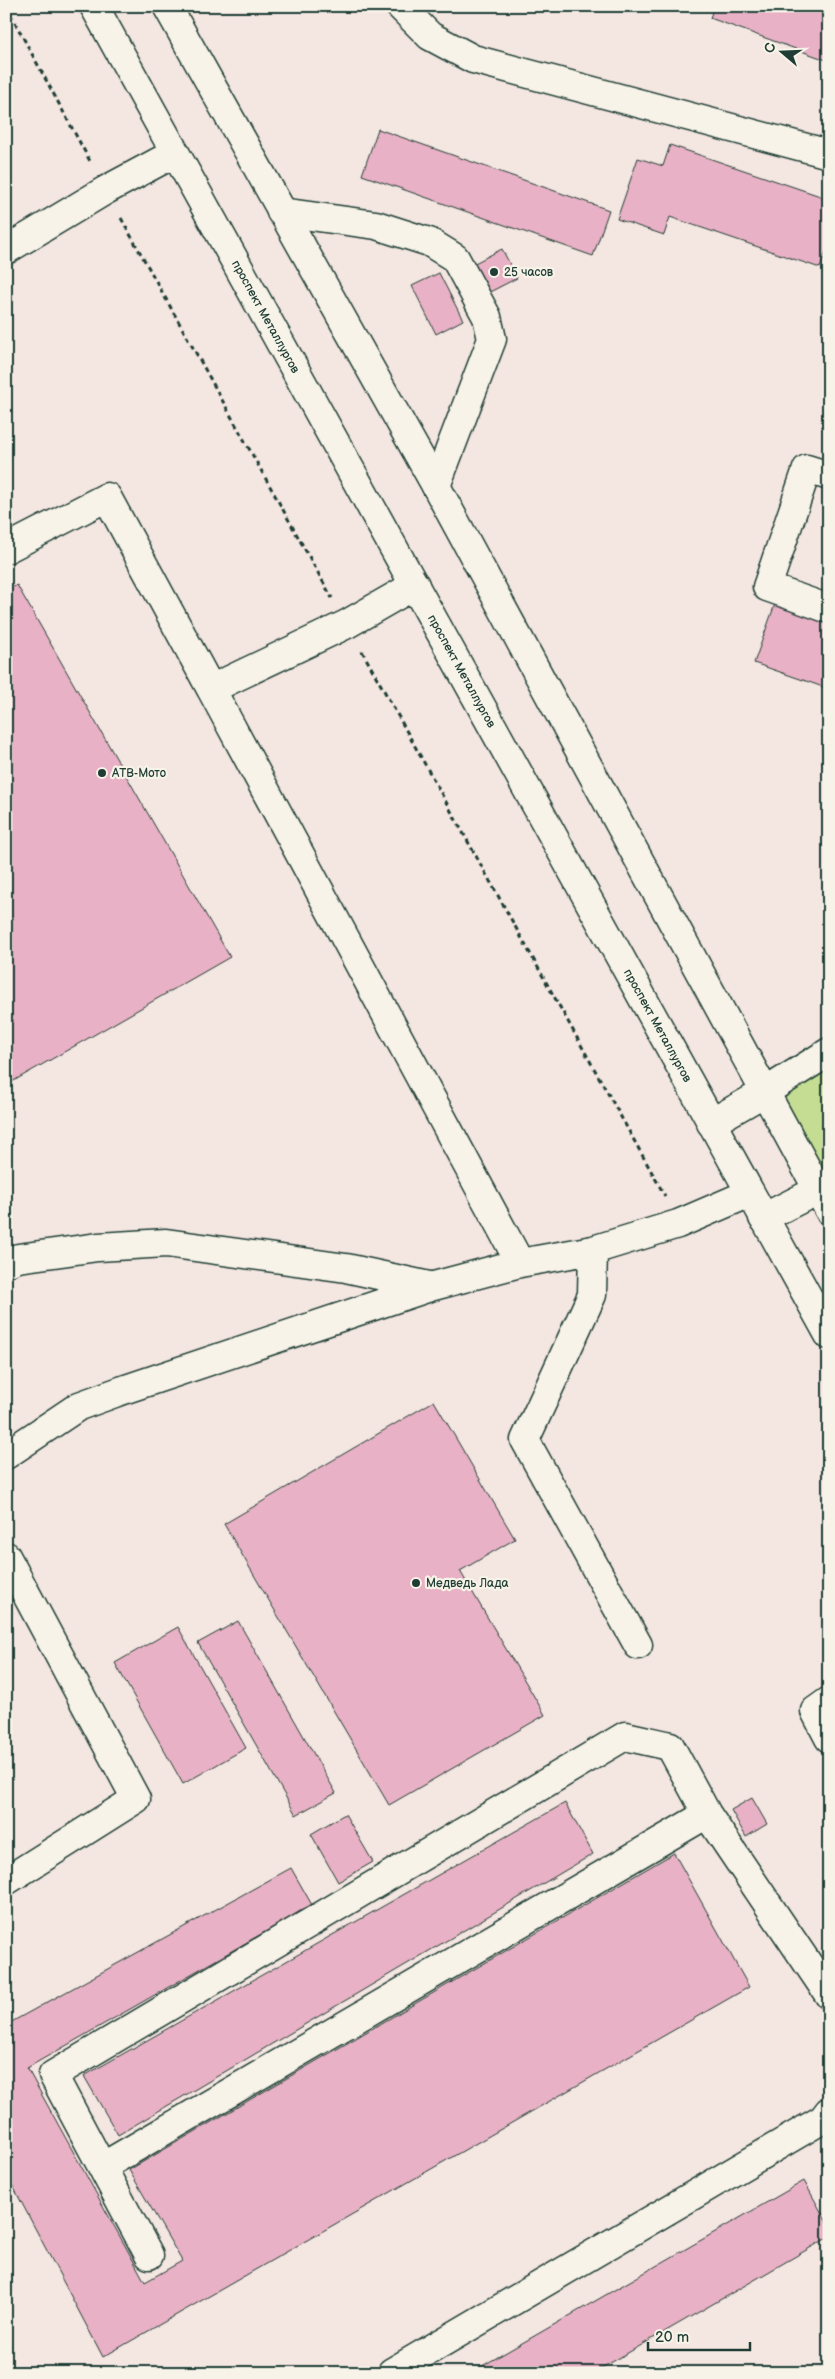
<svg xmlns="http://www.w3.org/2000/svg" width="835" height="2379" font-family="'Balsamiq Sans',sans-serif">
<rect width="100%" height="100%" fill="#f4e6e1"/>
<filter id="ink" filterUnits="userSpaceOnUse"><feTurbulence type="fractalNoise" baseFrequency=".02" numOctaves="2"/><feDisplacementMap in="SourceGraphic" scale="10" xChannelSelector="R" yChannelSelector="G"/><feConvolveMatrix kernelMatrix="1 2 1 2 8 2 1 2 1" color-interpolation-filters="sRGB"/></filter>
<g filter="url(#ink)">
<path fill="#c5dd93" stroke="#728d64" d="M829 1052V1183L765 1092Z"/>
<path fill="#e9b1c5" stroke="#1f3d34" d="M714 6H829V61L710 18Z
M378 129 609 210 593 256 362 175Z
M670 145 829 199V243L820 268 670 217 664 235 617 219 638 158 663 166Z
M502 249 517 278 486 294 471 265Z
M439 273 463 320 436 334 412 286Z
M829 440V464L821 462Z
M17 585 230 957 10 1083 6 1078V591Z
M775 604 829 623V689L754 663Z
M434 1401 515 1539 460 1571 545 1715 389 1805 224 1524Z
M238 1621 336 1793 296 1815 198 1643Z
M178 1627 246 1748 183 1784 115 1663Z
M752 1798 767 1824 746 1837 731 1810Z
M565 1803 593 1854 118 2135 84 2076Z
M345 1814 373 1862 338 1882 311 1834Z
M674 1853 749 1987 103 2357 6 2173V2025L291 1868 312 1905 27 2068 145 2282 182 2261 129 2170Z
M804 2181 829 2226V2237L593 2373H470Z"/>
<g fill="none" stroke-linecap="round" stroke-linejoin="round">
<defs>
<path id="minor" d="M400 6 430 36 473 59 829 154
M281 212 376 225 429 242 455 258 487 317 492 339 436 486
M6 250 106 190 175 153
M829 476 807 469 767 587 829 609
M6 549 107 497 211 689 347 624 415 585
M211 689 520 1263
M765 1092 829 1052
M593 1250 592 1295 525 1440 638 1645
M6 1263 18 1258 98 1247 166 1243 346 1268 429 1286
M6 1455 79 1406 123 1390 430 1287 520 1263 593 1250 678 1224 750 1193
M6 1556 136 1799 6 1881
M829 1701 815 1711 829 1738
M102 2167 707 1814
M149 2255 53 2075 625 1736 670 1746 707 1814 829 1995
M392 2372 823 2119 829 2111"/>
<g id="major">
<path id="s1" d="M94 6 829 1335"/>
<path d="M167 6 436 486 829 1210"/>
<path d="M711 1123 765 1092"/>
<path d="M763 1218 818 1190"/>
</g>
</defs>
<use href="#minor" stroke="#1f3d34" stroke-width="31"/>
<use href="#major" stroke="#1f3d34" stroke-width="31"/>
<path stroke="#1f3d34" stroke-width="3" stroke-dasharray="5 4" stroke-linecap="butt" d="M6 6 91 163
M121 218 332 598
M362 651 665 1196"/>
<use href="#minor" stroke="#f7f3e8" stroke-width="28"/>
<use href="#major" stroke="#f7f3e8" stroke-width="28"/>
</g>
</g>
<g fill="#1f3d34" stroke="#f7f3e8" stroke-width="2">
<circle cx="494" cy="272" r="5"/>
<circle cx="102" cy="773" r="5"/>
<circle cx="416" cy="1583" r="5"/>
</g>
<g text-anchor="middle" stroke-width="4.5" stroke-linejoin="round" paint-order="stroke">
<g font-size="12" fill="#1f3d34" stroke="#f7f3e8" text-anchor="start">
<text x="504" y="276">25 часов</text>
<text x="112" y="777">АТВ-Мото</text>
<text x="426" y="1587">Медведь Лада</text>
</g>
<g font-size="12" fill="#1f3d34" stroke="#f7f3e8">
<text dy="4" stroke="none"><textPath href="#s1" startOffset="355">проспект Металлургов</textPath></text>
<text dy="4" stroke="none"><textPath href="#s1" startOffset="760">проспект Металлургов</textPath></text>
<text dy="4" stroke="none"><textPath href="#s1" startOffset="1165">проспект Металлургов</textPath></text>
</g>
</g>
<rect width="835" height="2379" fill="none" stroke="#f7f3e8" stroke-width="25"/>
<rect x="12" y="12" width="810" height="2354" fill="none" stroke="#1f3d34" stroke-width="2" filter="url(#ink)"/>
<g transform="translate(782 52) rotate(289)" stroke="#f7f3e8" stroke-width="4" paint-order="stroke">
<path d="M0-4L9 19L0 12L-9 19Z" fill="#1f3d34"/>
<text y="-8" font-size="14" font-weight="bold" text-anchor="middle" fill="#1f3d34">С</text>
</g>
<path d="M648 2342v8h102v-8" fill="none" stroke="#1f3d34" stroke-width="2.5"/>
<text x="655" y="2342" font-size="15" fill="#1f3d34" stroke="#f7f3e8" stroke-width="4" paint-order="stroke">20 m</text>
</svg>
